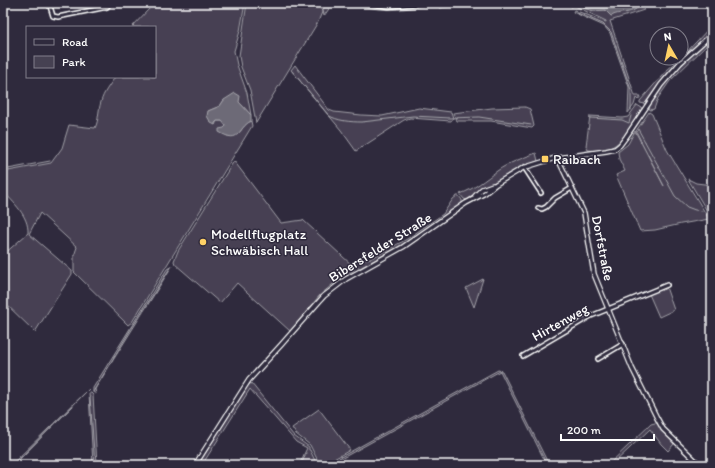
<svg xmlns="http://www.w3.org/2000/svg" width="715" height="468" font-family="Itim,sans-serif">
<rect width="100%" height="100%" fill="#2f2a3d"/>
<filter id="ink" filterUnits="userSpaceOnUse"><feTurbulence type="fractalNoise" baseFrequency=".025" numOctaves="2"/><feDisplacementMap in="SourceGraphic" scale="8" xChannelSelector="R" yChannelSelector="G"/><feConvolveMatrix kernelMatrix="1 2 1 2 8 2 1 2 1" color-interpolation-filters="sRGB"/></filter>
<g filter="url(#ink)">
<path fill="#464152" stroke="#a2a0a8" d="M152 3H245L240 31 234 51 237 65 247 93 251 115 239 102 224 100 220 106 208 111 215 125 217 121H222L227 126 224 128 227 136C243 137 239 127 251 121L252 126 132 322 128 325 74 272V256L77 247 40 213 29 234 72 271V274L35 332 3 301V255L28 233C29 216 13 202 3 191V172L51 163 62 148 69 125 95 128C99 120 98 111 101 102 103 93 110 85 115 77H155V27H132L149 9Z
M247 3H319L322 12 318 22 256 123 250 90 241 67 239 56Z
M322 3H333L324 16Z
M356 3 393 8 425 3H474L440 8 439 3C412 8 383 15 356 3Z
M571 3H584L583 8 594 11 605 10 611 16 619 12 626 13 641 3 644 10 610 21 635 96H641L638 100 636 98 634 105 628 113 629 87 610 33 604 26 573 12 574 10 606 22V21L575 6 571 7Z
M712 25V31L711 32 669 71 662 80 646 102 645 104 640 103V101L667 70 681 58Z
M712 35V40L670 81 658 98 654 109 650 110 649 106 668 79Z
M295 65 329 110 334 112 361 115 382 116 419 108 451 112 453 118 451 121 410 118 404 120 356 151 341 130 291 70Z
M637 105 642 108C628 130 620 155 588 150L586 146 590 116 622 118 628 117Z
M525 107 530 109 534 126 532 128 491 121H457L453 113 492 108Z
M649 112 652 114 667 150 709 219 681 224 655 230 640 231 616 175 625 171 619 159 618 152 628 144 635 131 664 186 636 131Z
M536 153 538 161 522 167 502 179 482 188 467 200 464 199 460 194C474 189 485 180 497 171 508 163 523 158 536 153Z
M234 161 281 223 303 220 354 267V270L332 285 320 295 290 331 237 283 220 303 175 264 174 261 178 251Z
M688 179 696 183 712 185V211H707Z
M457 196H459L462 200V204L416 237 360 268 355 265V263L360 260 372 258 407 239 443 214 453 199Z
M172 266 95 389 96 394 93 392V388L167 269Z
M483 279 474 307 466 288Z
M666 287 674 310 659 317 649 294Z
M498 370 502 371 549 465H547L500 371 339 460V458Z
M251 383 294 436 309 447V450H310L317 465H299L307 448 296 442 250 389 202 465H198L246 388Z
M89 389 14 465H11Z
M89 393H91L93 395 97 465H93Z
M319 409 350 450 323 465H320L310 445 296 434 292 428Z
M655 423 659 424 674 444 668 451 661 444 650 429 612 465H608L651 424Z"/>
<path fill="#6d6a77" stroke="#a7a6ad" d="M584 3H640L641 4C632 16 623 10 611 16L605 10 594 11 583 8Z
M235 93 240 96 239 102 251 115V121C237 128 241 145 219 132V129L224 128 226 126 222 121H217L215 123V125L211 123 207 116 208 111 220 106 224 100Z"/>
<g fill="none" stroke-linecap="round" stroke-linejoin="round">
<path stroke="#a7a6ad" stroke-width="1" d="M575 12 603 24 611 32 631 90V110
M292 71 328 115C337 121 351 122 362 122L413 116 450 118 479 117 531 125
M590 118 622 120 629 123 631 116
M638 129 675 196 687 207 695 210 702 211
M3 170 50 161
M707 210H712
M93 392 131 329 170 268
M90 397 95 465
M13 465 73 406
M301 465 306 453"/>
<defs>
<path id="minor" d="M49 3 53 16 58 17 107 7 110 3
M97 9 101 3
M524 167 541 193
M538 208 542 209 546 207 555 198 572 188
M523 356 591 316 667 285
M598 359 623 344"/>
<path id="tertiary" d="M558 159 584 213 594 274 632 368 657 418 663 429 700 465
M475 196 482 189 493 185
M195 465 249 380 281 345 316 305 324 296 346 279 403 247 466 203 485 193 496 184 523 168 552 159 585 154 606 151 615 149 620 145 626 137 661 85 680 63 712 34"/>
<path id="secondary" d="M370 3 389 6 416 3"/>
</defs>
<use href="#minor" stroke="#fff" stroke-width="6"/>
<use href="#tertiary" stroke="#fff" stroke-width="6"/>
<use href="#secondary" stroke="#fff" stroke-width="7"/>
<use href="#minor" stroke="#2f2a3d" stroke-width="3"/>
<use href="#tertiary" stroke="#2f2a3d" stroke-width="3.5"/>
<use href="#secondary" stroke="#2f2a3d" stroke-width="4"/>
</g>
</g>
<g fill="#ffd166" stroke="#2f2a3d" stroke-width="1.5">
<rect x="541" y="155" width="8" height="8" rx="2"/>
<circle cx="203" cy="242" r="4"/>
</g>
<g text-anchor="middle" stroke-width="3" stroke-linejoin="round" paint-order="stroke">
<g font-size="14" fill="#fff" stroke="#2f2a3d" text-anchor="start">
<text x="553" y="164">Raibach</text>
<text x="211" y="239">Modellflugplatz<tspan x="211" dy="16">Schwäbisch Hall</tspan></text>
</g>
<g font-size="14" fill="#fff" stroke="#2f2a3d">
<text transform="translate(380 247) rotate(-32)" y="5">Bibersfelder Straße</text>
<text transform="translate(603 248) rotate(79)" y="5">Dorfstraße</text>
<text transform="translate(560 322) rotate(-29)" y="5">Hirtenweg</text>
</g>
</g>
<rect width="715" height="468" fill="none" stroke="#2f2a3d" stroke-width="16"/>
<rect x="8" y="8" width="699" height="452" fill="none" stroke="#fff" stroke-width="1.5" filter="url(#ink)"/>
<rect x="26" y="26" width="130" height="52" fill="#2f2a3d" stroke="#827f8b"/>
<rect x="34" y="39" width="20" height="6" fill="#2f2a3d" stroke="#827f8b"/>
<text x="62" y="46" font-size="12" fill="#ffffff">Road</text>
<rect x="34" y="56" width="20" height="12" fill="#464152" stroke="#827f8b"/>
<text x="62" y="66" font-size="12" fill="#ffffff">Park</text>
<g transform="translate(669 46) rotate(351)"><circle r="19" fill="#2f2a3d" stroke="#827f8b"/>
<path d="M0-3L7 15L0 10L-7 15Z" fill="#ffd166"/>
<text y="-6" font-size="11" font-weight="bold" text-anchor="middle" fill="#ffffff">N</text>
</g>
<path d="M561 434v6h93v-6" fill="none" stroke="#ffffff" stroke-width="2"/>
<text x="567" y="434" font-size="12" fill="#ffffff" stroke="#2f2a3d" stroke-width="3" paint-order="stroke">200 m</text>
</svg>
